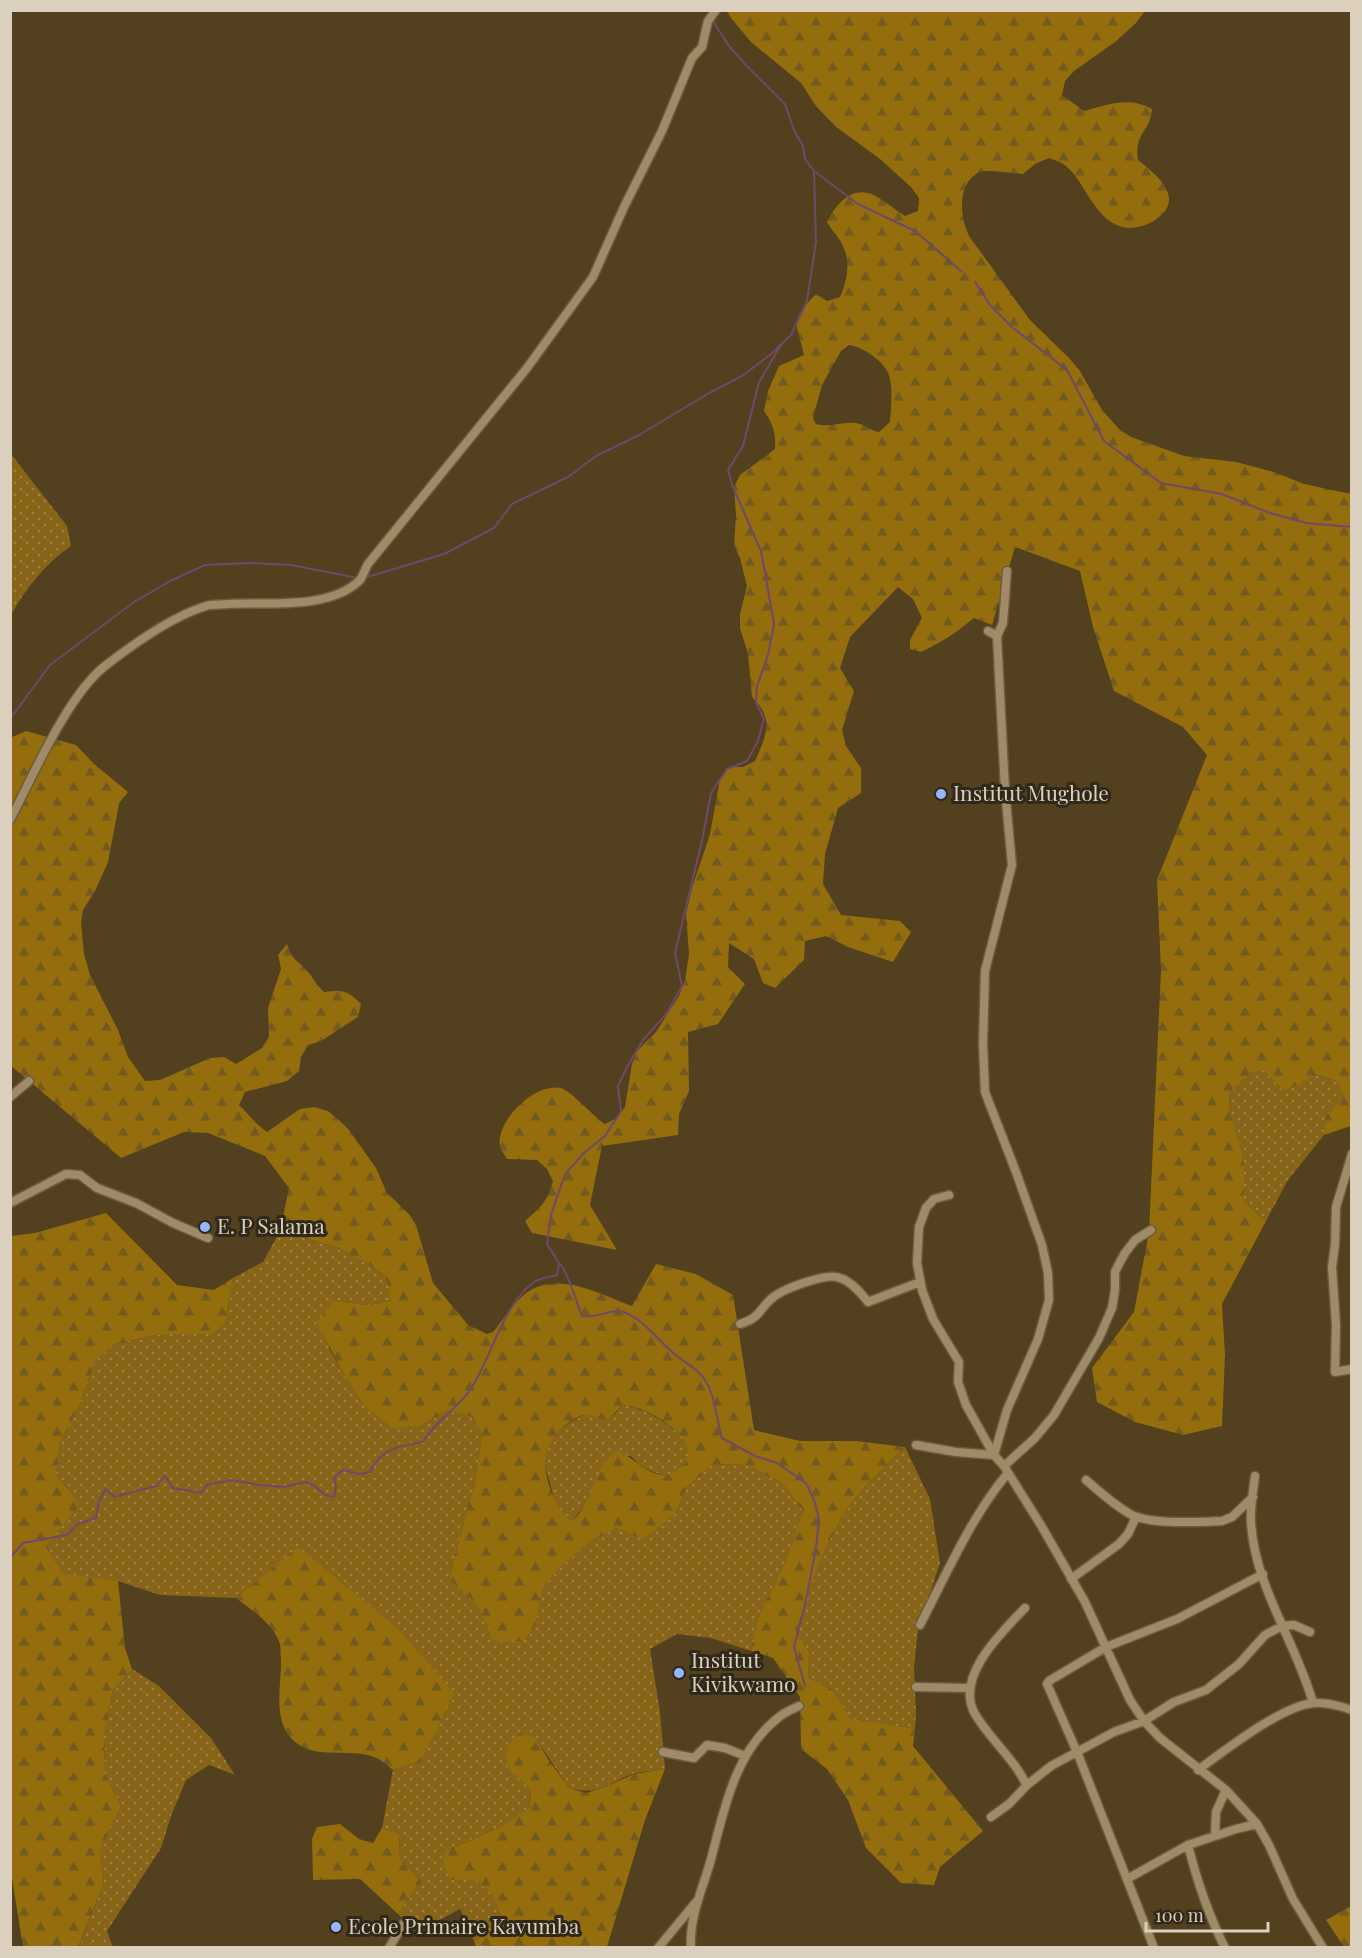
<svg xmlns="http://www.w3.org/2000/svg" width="1362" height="1958" font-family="'Playfair Display',serif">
<defs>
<pattern id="grass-dots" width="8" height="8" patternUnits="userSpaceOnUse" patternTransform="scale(1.5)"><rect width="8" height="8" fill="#876418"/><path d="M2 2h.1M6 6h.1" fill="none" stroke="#9d8042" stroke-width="1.8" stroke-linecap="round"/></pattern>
<pattern id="forest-firs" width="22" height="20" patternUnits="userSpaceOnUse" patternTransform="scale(1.5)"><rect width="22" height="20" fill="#946d0c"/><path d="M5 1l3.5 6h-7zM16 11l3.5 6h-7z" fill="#735a1e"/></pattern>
</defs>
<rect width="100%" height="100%" fill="#52401e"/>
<path fill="url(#grass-dots)" d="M11 454 67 526 71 546C46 563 25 589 11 615Z
M1252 1071H1264L1284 1091 1315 1075 1337 1081 1344 1097 1326 1116 1324 1135 1288 1180 1266 1221 1244 1202V1163L1240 1144 1230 1115 1229 1093Z
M280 1231 336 1247 362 1260 386 1277 392 1301 368 1305 334 1301 329 1348 344 1375 363 1404 420 1426 447 1411 471 1416 482 1434 476 1478 449 1579C475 1600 483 1610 494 1641L535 1626 543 1587 562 1566 589 1542 617 1528 675 1514 687 1487 713 1464 747 1465 782 1483 803 1511 786 1560 758 1619 751 1651 711 1638 677 1634 650 1649 660 1712 665 1769C655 1771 642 1771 632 1774 606 1784 600 1796 569 1788L536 1739 507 1768 530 1788 531 1807 500 1827 446 1851 451 1880H477L493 1896 501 1917 492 1931 474 1941 460 1909 417 1932 398 1914 421 1881 399 1857 400 1835 382 1828 393 1770 421 1761 299 1547 236 1598 160 1595 118 1581 63 1575 46 1545 80 1504 56 1475 60 1442 80 1404 94 1362 115 1344 161 1334H213L225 1324 233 1278 263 1262Z
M623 1405C644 1406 710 1442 682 1467 679 1469 678 1472 675 1473 664 1478 649 1471 640 1465 637 1463 633 1457 630 1456 624 1454 613 1458 607 1458L585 1505 572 1521C558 1514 554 1502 551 1487 549 1479 545 1469 545 1460 546 1438 568 1421 587 1414 605 1422 610 1420 623 1405Z
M905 1447 930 1499 940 1563 918 1629 914 1667 916 1713 915 1729 849 1718 833 1691 808 1677 809 1652 796 1632C808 1595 819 1558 838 1524 853 1495 882 1470 905 1447Z
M132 1669 159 1686 211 1738 235 1775 209 1765 186 1780 171 1816 161 1848 107 1931 113 1947 78 1948 104 1883 99 1851 121 1806 105 1774 104 1736 113 1690Z"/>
<path fill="url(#forest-firs)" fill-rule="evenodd" d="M727 11H1145L1136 23 1115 42 1074 71 1065 81 1062 95 1084 111C1108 105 1128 96 1152 109 1150 133 1134 132 1138 160 1154 173 1185 196 1159 217 1151 224 1139 228 1129 228 1095 225 1088 185 1066 166 1061 162 1054 160 1049 158L1035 164 1023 174C1013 174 988 169 980 172 956 183 960 217 969 236L1030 320 1070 359 1080 371 1102 410 1120 430 1131 437 1184 456 1236 462 1274 472 1304 484 1351 494V1126L1324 1135 1326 1116 1344 1097 1337 1081 1316 1075 1284 1091 1264 1071H1252L1229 1093 1230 1115 1240 1144 1244 1163V1202L1266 1221 1222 1304 1225 1355 1222 1426 1183 1435 1135 1422 1097 1402 1092 1368 1134 1312 1149 1232 1161 970 1157 880 1207 755 1183 727 1114 691 1093 627 1080 571 1015 547 992 625 974 618C957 632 941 643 921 652L910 649V640L922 618 913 599 898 587 850 637 840 668 854 691 842 730 846 746 861 768V793L838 808 825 854 823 884 841 915 900 921 911 932 893 962 848 947 826 936 805 941 804 960 775 988 763 983 754 959 729 943 728 967 745 984 718 1024 688 1032 689 1091 679 1114 678 1135 602 1146 590 1205 617 1250 532 1233 525 1221C541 1207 548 1201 553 1181L547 1169 537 1160 507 1159C505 1155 501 1151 500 1147 495 1121 535 1082 561 1088 570 1090 594 1117 605 1124L617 1118 625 1107 632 1064 636 1052 656 1032 679 996 685 980 689 954 686 914 692 888 710 834 720 779 729 767H743L755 761C766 736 775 719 752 697L748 654 740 628V614L747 586 740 558 734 545 736 515 734 487 740 475 775 449C776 433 773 424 764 411L768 391 779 366 804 355C803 348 797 331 797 327 796 314 807 303 816 294L827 301 840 297C847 280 851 263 843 246 839 237 832 231 827 222 834 207 849 188 868 193 878 195 895 210 905 216L918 211 919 198 911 187 880 159 835 126 816 106 801 83 751 42 731 18ZM849 345C863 347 884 361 889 375 893 387 891 410 890 422L879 432C870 431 865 424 856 423 843 421 829 428 816 424L813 418 822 385 841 351Z
M26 731 76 745 94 764 128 792 119 804 108 862 95 891 83 910 81 923 84 954 90 975 118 1030 128 1057 145 1081 160 1080 210 1058 224 1057 236 1064 262 1048 269 1037 268 1008 281 969 278 955 287 944C293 963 298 959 308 972 314 979 317 986 324 992 342 990 348 990 361 1004L358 1017 321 1041 308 1045 301 1057 299 1071 287 1081 245 1092 239 1105C249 1114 255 1124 267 1132L300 1109 314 1107 328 1111 339 1120 349 1130 376 1168 387 1193 409 1214 416 1225 433 1283 468 1325 487 1334 493 1332C503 1320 513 1303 526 1293 558 1270 600 1294 632 1306L656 1264 696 1274 733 1295 754 1430 800 1441H856L905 1447C882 1470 853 1495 838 1524 819 1558 808 1595 796 1632L809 1652 808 1677 833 1691 850 1718 915 1729 913 1746 983 1831 940 1867 934 1885 901 1883 866 1848 848 1800 827 1769 801 1749 800 1697 773 1658 751 1651 758 1619 786 1560 803 1511 782 1483 747 1465 713 1464 687 1487 675 1514 642 1539 617 1528 589 1542 562 1566 543 1587 535 1626 523 1641H493C483 1610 475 1600 449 1579L476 1478 482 1434 471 1416 447 1411 420 1426 393 1428 363 1404 344 1375 317 1322 334 1301 368 1305 391 1301 386 1277 362 1260 336 1247 280 1231 289 1188 265 1156 208 1133 184 1132 121 1158 11 1066 10 738ZM623 1405C647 1406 710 1442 680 1468 673 1475 663 1476 654 1473 641 1468 630 1456 618 1451 594 1460 594 1504 572 1521 555 1512 542 1473 546 1454 550 1438 568 1419 584 1415 591 1414 599 1420 607 1420Z
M106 1213 177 1285 214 1290 233 1278 225 1324 213 1334H161L115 1344 94 1362 80 1404 60 1442 56 1475 80 1504 46 1546 63 1574 118 1581 125 1648 132 1669 113 1690 104 1736 105 1774 121 1806 99 1851 104 1883 78 1947H23L10 1866 11 1236 35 1233Z
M298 1547 398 1629 454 1693 421 1761 393 1770C388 1766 381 1759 374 1757 349 1747 312 1762 291 1738 272 1716 282 1685 281 1658 280 1654 281 1648 280 1644 273 1623 252 1611 236 1598Z
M520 1732 536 1739 548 1759 569 1788 586 1793 605 1787 634 1774 665 1769 645 1820 607 1947H476L474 1941 492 1931 501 1917 493 1896 477 1880H451L443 1865 446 1851 500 1827 531 1807 530 1788 507 1768 506 1748Z
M340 1824 359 1839 373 1843 382 1828 400 1835 399 1857 421 1881 398 1914 360 1879 313 1880 312 1839 317 1827Z
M1351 1906V1947H1344L1326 1920Z"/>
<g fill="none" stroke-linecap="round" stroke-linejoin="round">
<path stroke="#70486c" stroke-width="2" d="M713 21 729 46 745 64 785 104 794 130 803 146 805 159 814 171 858 204 915 231 961 271
M975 282 990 305 1013 328 1067 370 1104 441 1161 483 1222 494 1267 512 1306 523 1352 527
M364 578 444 554 494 528 512 504 568 477 596 456 639 435 711 392 742 376 771 354 791 335 807 301 816 242 814 171
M10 719 50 665 134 602 172 580 205 565 249 563 291 565 358 578
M559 1263C567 1269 577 1304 582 1316 597 1319 612 1308 623 1312 645 1319 659 1343 677 1356 686 1364 699 1369 705 1380 716 1397 716 1419 722 1438L755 1456 777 1463 806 1483 814 1500 819 1519 816 1548 806 1600 794 1647 805 1686
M10 1558 23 1543 67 1535 78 1524 96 1518 99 1501 106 1489 115 1497 156 1486 165 1476 173 1488 201 1493 207 1485 232 1480 259 1485 284 1487 305 1482 315 1486 325 1495 334 1497 336 1487 334 1478 343 1470 360 1474 370 1472C381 1448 400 1446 423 1442 435 1421 457 1409 470 1390 492 1358 502 1305 534 1282 540 1278 550 1277 557 1275L559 1263 547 1244 551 1215 565 1174 585 1152 605 1136 621 1111 618 1086 627 1067 643 1040 667 1013 682 986 675 953 702 841 711 793 727 769 747 761 758 741 764 718 756 703 757 686 768 655 774 624 761 551 732 485 728 470 743 446 759 382 781 345"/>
<defs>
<path id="minor" d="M997 636 1003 623 1007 571
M10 820C33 776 67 696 105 666 132 645 173 616 206 606 213 604 221 605 229 604 268 602 330 610 360 580 363 576 365 569 368 564L527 368 593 277 624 207 662 131 692 58 702 47 708 21 716 10
M10 1097 29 1081
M1352 1154 1336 1207 1335 1245 1332 1267 1336 1325 1335 1372 1352 1369
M949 1195 934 1199 926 1208 919 1227 917 1263 922 1290 933 1319 959 1362 958 1382 966 1405 994 1455 1004 1466 1042 1527 1085 1602 1130 1700 1144 1721 1160 1738 1226 1790 1257 1824 1269 1845 1293 1899 1323 1948
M10 1203 66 1174 80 1175 97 1188 136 1203 173 1223 208 1238
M740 1324C761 1317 757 1312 771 1299 782 1289 827 1272 840 1278 852 1282 861 1293 868 1302L920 1282
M916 1445 956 1452 994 1455 1007 1410 1038 1339 1049 1300 1048 1273 1042 1245 1016 1172 985 1092 983 1044 985 971 1012 865 1005 790 997 636 988 631
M1004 1466 1035 1438 1054 1415 1099 1338 1112 1308 1115 1290V1272L1119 1264 1125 1253 1135 1240 1151 1230
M1255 1476C1253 1491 1250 1508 1251 1523 1255 1587 1296 1642 1313 1703
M1086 1480C1100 1492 1114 1505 1130 1514 1150 1525 1198 1522 1222 1521L1232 1517 1253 1497
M1071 1579 1119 1544 1128 1534 1136 1517
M1025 1608C1002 1632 954 1677 975 1714 985 1731 1000 1746 1012 1762 1018 1769 1022 1777 1027 1785
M920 1625C947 1573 970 1519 1007 1474
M916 1687 969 1688
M663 1752 694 1758 707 1745 725 1748 745 1756
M1198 1770C1224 1751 1284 1704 1315 1703 1327 1702 1340 1706 1352 1710
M991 1817 1009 1804 1027 1785 1051 1766 1114 1732 1144 1721 1174 1702 1206 1690 1239 1664 1265 1635 1282 1626 1294 1625 1310 1632
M1215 1835 1216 1812 1226 1790
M1188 1845C1197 1881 1208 1914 1225 1948
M1127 1879 1188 1845 1236 1829 1257 1824
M389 1948 404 1923
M658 1948 696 1902
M691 1948C689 1918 702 1890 710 1863 724 1811 734 1752 779 1717 785 1712 793 1709 799 1706
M1154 1948 1077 1752 1047 1684 1049 1681 1106 1647 1177 1619 1263 1574"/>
</defs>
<use href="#minor" stroke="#6b5c3f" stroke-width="11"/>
<use href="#minor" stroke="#9f8b67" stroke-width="8"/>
</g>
<g fill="#92b7fd" stroke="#302819" stroke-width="2">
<circle cx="941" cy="794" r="6"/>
<circle cx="205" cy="1227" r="6"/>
<circle cx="679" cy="1673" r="6"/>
<circle cx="336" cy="1927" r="6"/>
</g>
<g text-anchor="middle" stroke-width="6" stroke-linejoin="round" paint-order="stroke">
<g font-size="21" fill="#dad0bd" stroke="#302819" text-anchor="start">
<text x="953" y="801">Institut Mughole</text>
<text x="217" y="1234">E. P Salama</text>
<text x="691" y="1668">Institut<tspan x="691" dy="24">Kivikwamo</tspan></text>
<text x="348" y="1934">Ecole Primaire Kavumba</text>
</g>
</g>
<rect width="1362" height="1958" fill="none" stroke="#dad0bd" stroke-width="24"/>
<path d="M1146 1922v9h122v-9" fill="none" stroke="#dad0bd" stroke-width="3"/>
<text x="1155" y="1922" font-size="18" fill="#dad0bd" stroke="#302819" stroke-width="4.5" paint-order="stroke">100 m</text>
</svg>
